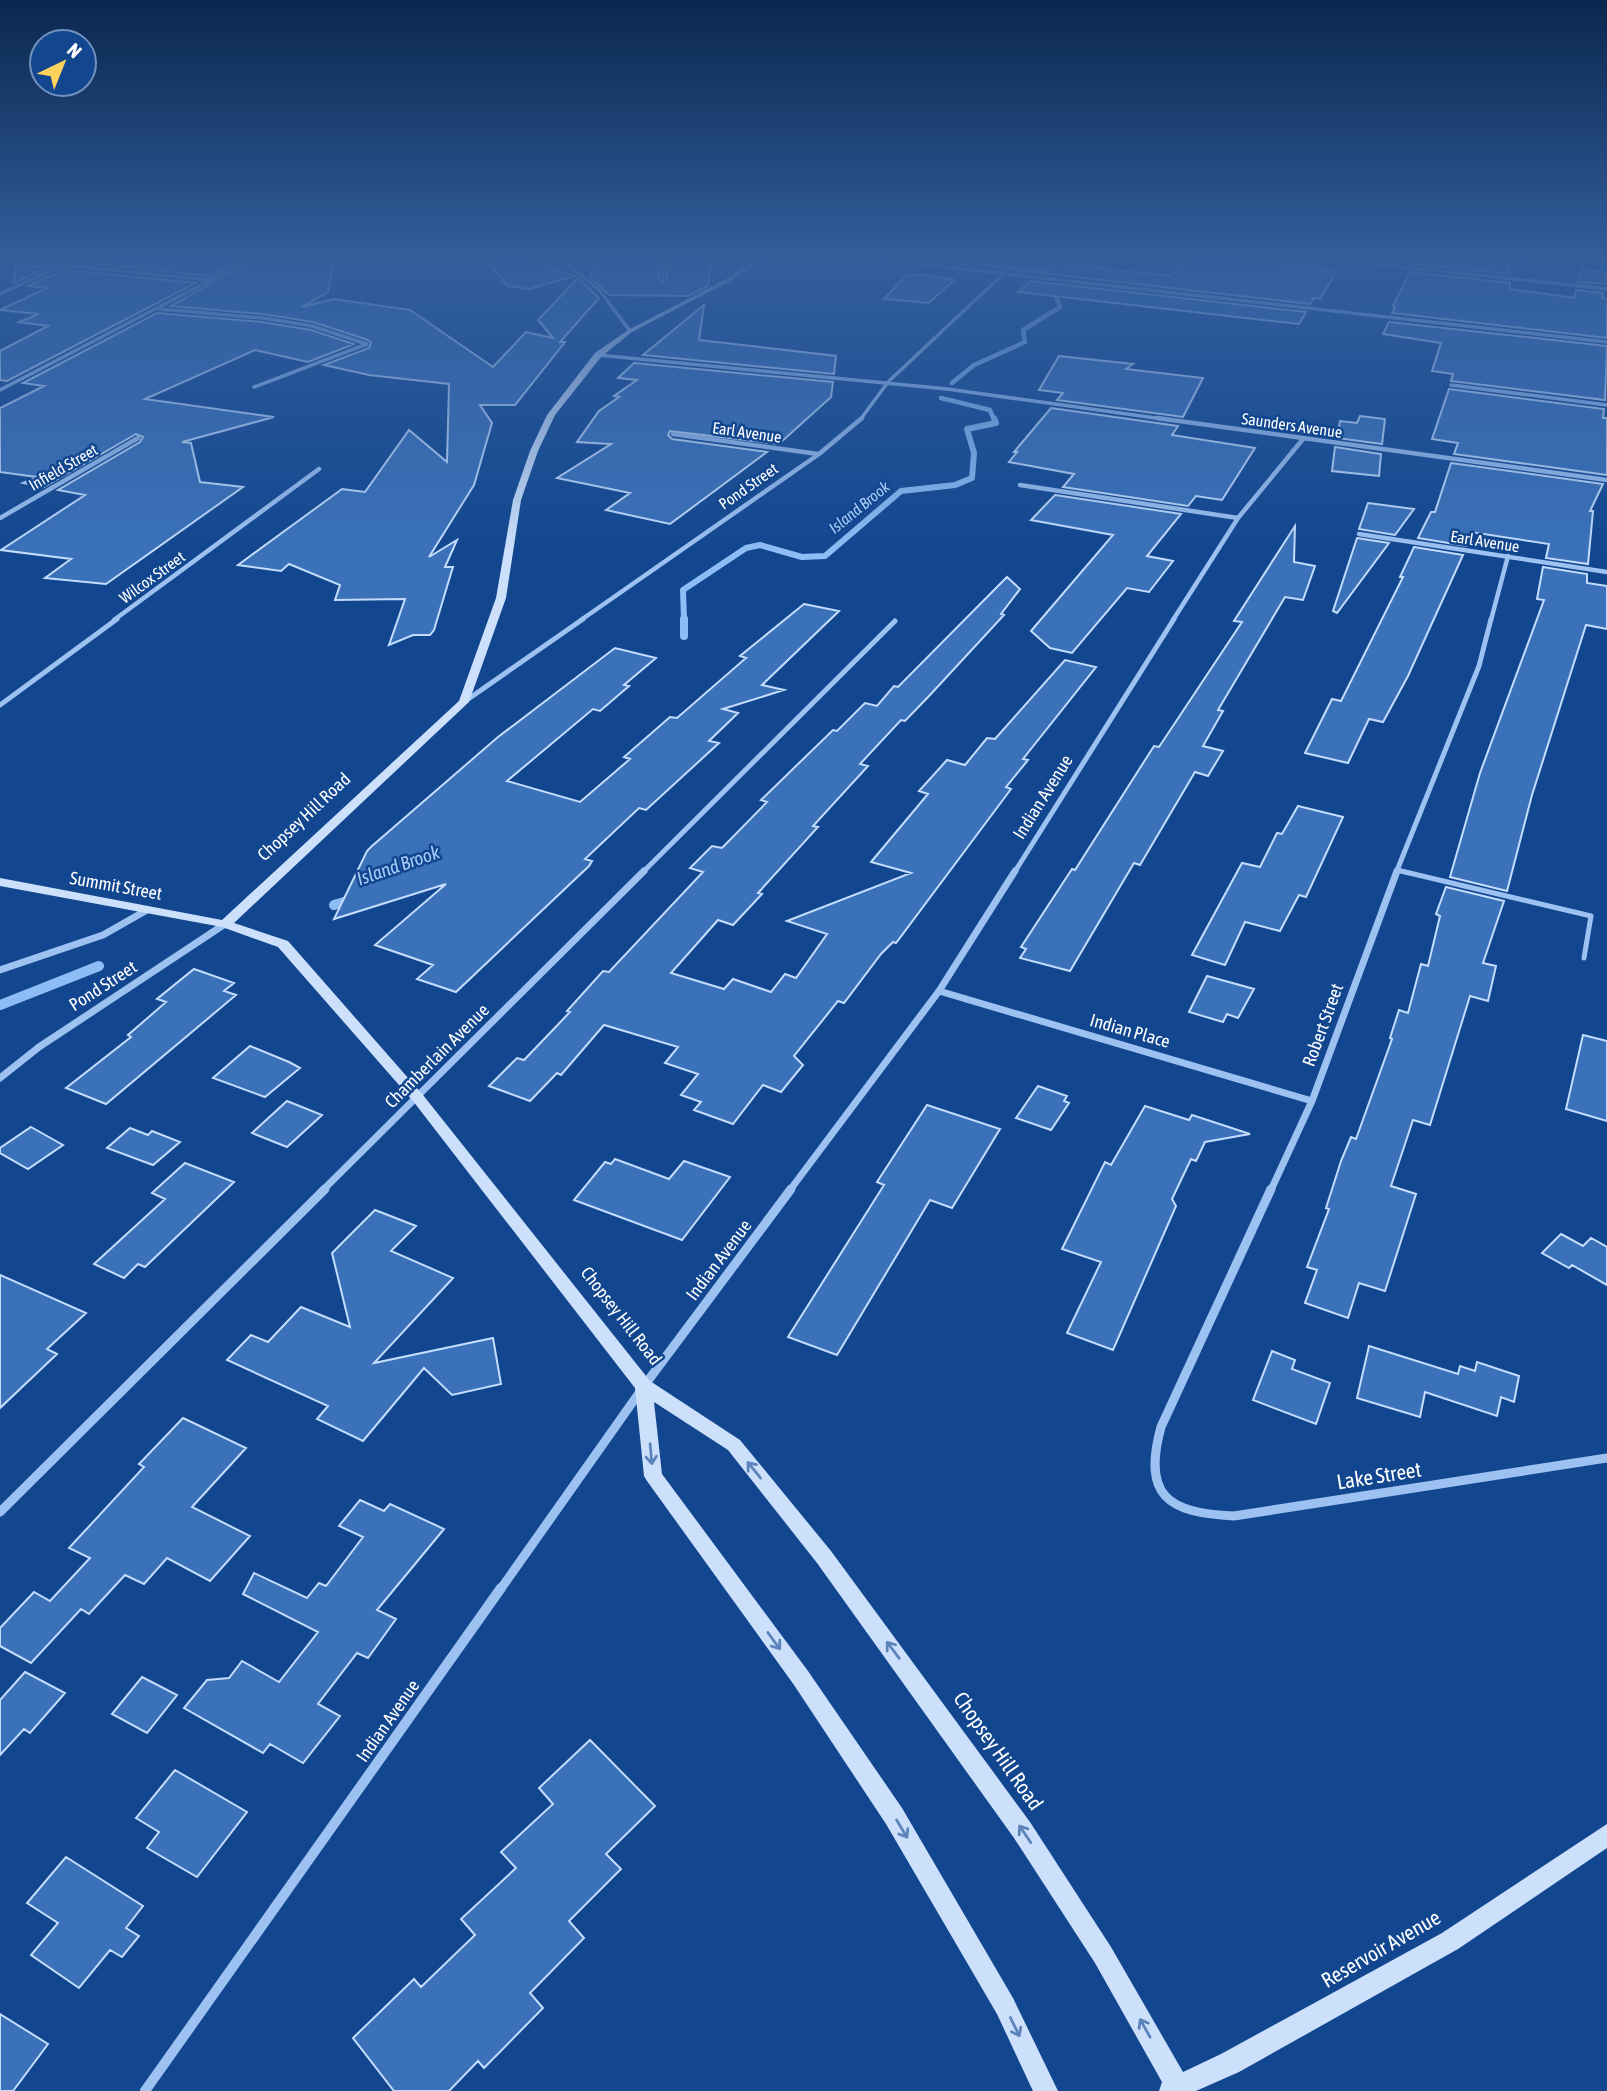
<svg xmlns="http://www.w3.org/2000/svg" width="1607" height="2091" font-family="'Asap Condensed',sans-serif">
<rect width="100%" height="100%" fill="#124790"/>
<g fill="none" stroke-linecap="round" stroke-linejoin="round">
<path stroke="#8ebdf5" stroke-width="4.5" d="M936 259 1045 272
M952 383 974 365 1025 342 1023 330 1060 307 1052 286
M941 398 990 410 994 420"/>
<path stroke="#8ebdf5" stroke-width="6" d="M684 620 683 590 746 548 760 545 802 557 825 556 901 491 955 485 972 478 974 453 967 429 996 423 994 418"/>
<path stroke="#8ebdf5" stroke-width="8" d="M684 619V636"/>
<path stroke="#8ebdf5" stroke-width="10" d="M334 905 354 899
M0 1005 99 966"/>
</g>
<path fill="#3a71b9" stroke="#c4ddfd" stroke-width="2" d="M80 259H241L210 276 79 262Z
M255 259 333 263 328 292 302 307 334 299 410 310 493 367 526 332 553 338 538 320 578 278 599 298 560 342H565L515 405H480L492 423 474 485 429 557 457 540 445 567H453L452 570 434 630 430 635H413L389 645 405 599 335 600 340 585 289 564 281 571 238 565 342 489 365 492 409 430 447 462 449 384 369 375 324 365 369 348 371 343 368 340 313 322 263 314 171 306Z
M485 259H528L575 276 529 289 508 286Z
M598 259H663L658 278 662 282 666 279 671 259H712L708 286 688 296 609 295 590 277Z
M1187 259H1240L1337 271 1320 299 1314 298 1310 304 1041 273 1053 263 1170 276Z
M1416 259 1509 263V274L1414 264Z
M15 264 47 268 14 283Z
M64 270 196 283 7 381 0 380V351L48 326 19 322 39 314 0 310 47 288 28 286Z
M1582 270 1607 273 1605 284 1578 282Z
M1410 272 1510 283V289L1574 298 1576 290 1603 293 1602 298 1607 299V338L1392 313 1395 307 1393 306Z
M907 275H925L954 280 929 303 884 299Z
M1031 281 1306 312 1299 324 1018 292Z
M704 305 699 340 836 356 834 374 643 355Z
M157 313 262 322 311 330 354 344 308 362 255 350 145 399 274 417 182 442 191 443 200 482 243 487 106 584 45 578 71 559 1 550 85 495 58 490 140 442 143 437 136 434 44 487 23 483 37 477 0 472V408L44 386 23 383Z
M1389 322 1607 346 1605 400 1451 381 1453 374 1432 371 1441 343 1383 334Z
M1059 356 1133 364 1126 369 1203 378 1183 417 1057 400 1063 393 1039 390Z
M634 363 833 382 831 397 779 444 670 431 668 435 672 439 767 452 670 524 606 510 630 493 557 478 611 444 577 442 599 411 619 397 614 396 637 380 618 378Z
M1449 389 1604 409 1603 418H1607V475L1454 454 1458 443 1432 439Z
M1051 408 1178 426 1172 435 1255 448 1222 500 1196 496 1188 506 1063 487 1074 474 1009 462 1017 452H1014Z
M1360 416 1385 419 1382 444 1337 438 1340 421 1357 423Z
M1335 447 1381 454 1379 476 1332 471Z
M1451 463 1603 484 1590 511H1593L1588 564 1546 558 1549 544 1471 532 1466 546 1418 538 1431 512H1435Z
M1055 495 1181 514 1147 556 1173 561 1149 592 1127 588 1072 653 1050 648 1031 631 1113 535 1031 520Z
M1368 503 1414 509 1395 535 1359 529Z
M1295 526 1294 562 1315 566 1303 600 1285 597 1218 710 1223 711 1203 746 1223 751 1208 776 1195 772 1140 865 1134 863 1070 971 1020 958 1026 949 1021 947 1072 869 1075 870 1154 746 1159 747 1242 622 1234 621Z
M1357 538 1389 543 1337 613 1333 611Z
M1414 547 1463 555 1408 676 1383 722 1369 719 1348 763 1305 753 1332 699 1341 701 1403 577H1400Z
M1543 567 1587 574V583L1607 586V629L1586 625 1532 795 1507 891 1450 877 1480 773 1544 600 1537 599Z
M1007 577 1020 589 1001 614 1004 615 930 695 905 721 901 720 860 764 868 766 813 826 818 827 758 893 762 894 733 925 718 920 671 973 724 989 733 979 771 992 785 974 796 978 827 934 787 921 911 873 871 862 928 794 919 791 947 760 965 765 987 738 995 739 1065 660 1096 667 1023 759 1028 760 1006 787 1011 789 896 943 893 942 881 954 844 1003 838 1001 794 1056 803 1065 781 1092 763 1085 733 1124 694 1110 701 1102 681 1095 698 1074 665 1063 678 1047 604 1025 561 1075 557 1073 530 1101 489 1086 517 1058 524 1060 570 1012 567 1011 603 971 609 972 703 872 690 868 712 846 722 848 767 802 761 800 833 730 837 731 865 703 877 706 894 686 898 687Z
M804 604 839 611 762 685 784 690 723 709 738 713 709 741 719 743 646 810 639 808 585 859 592 861 589 866 456 992 417 979 433 965 375 945 446 884 334 919 367 851 372 846 498 737 615 648 656 658 624 685 629 686 600 711 593 709 507 781 580 802 630 759 624 757 670 717 677 718 746 658 740 656Z
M1298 806 1343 817 1306 897 1299 895 1280 931 1245 922 1225 965 1192 955 1242 863 1260 867 1277 833 1282 834Z
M1446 887 1504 901 1483 963 1496 966 1488 1001 1470 996 1430 1125 1413 1120 1391 1186 1416 1194 1385 1291 1359 1283 1348 1318 1305 1303 1317 1270 1307 1267 1329 1209 1326 1208 1341 1161 1351 1137 1356 1139 1392 1039 1390 1038 1399 1010 1408 1013 1421 964 1428 966 1440 916 1436 914Z
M194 969 234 983 224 991 236 995 106 1104 66 1088 131 1037 128 1035 166 1002 157 999Z
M1207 976 1254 989 1238 1018 1227 1014 1223 1022 1189 1012Z
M1583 1035 1607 1041V1121L1566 1109Z
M250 1046 289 1062 300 1068 265 1097 213 1078Z
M1038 1086 1067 1096 1064 1101 1069 1103 1051 1130 1016 1118Z
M287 1101 322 1115 287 1147 252 1133Z
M927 1105 1000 1129 952 1208 930 1200 837 1355 788 1337 884 1185 877 1182Z
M1145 1106 1189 1120 1192 1115 1250 1134 1205 1142 1196 1161 1191 1159 1172 1199 1176 1206 1113 1350 1067 1333 1101 1262 1062 1249 1105 1162 1111 1165Z
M31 1127 63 1145 28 1169 0 1153V1148Z
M130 1128 148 1135 152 1131 180 1142 153 1165 107 1148Z
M615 1159 669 1179 684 1161 730 1177 682 1240 574 1200 605 1162 611 1164Z
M185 1163 234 1182 145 1267 138 1264 124 1278 94 1264 165 1199 152 1193Z
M375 1210 416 1226 391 1251 453 1278 374 1363 493 1338 501 1384 452 1395 424 1368 363 1441 317 1419 328 1406 227 1360 251 1335 268 1342 301 1307 350 1327 332 1253Z
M1561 1234 1583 1246 1591 1238 1607 1247V1285L1572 1265 1569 1268 1542 1253Z
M0 1275 86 1313 47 1349 57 1354 0 1408Z
M1369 1346 1458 1374 1460 1366 1475 1371 1477 1362 1519 1376 1514 1402 1501 1397 1497 1416 1425 1392 1420 1417 1357 1398Z
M1272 1351 1295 1360 1292 1369 1330 1383 1316 1424 1253 1400Z
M183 1418 246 1448 192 1507 250 1536 210 1581 167 1558 144 1584 125 1575 89 1614 81 1609 31 1663 0 1646V1628L34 1592 50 1601 90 1558 69 1548 144 1467 139 1464Z
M360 1500 384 1511 390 1504 444 1529 377 1610 396 1619 368 1658 357 1653 318 1704 340 1716 303 1763 270 1744 263 1753 184 1708 207 1680 229 1678 242 1661 279 1682 318 1632 243 1594 254 1573 307 1598 319 1583 326 1586 363 1537 339 1526Z
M25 1672 65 1693 30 1733 24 1729 0 1755V1700Z
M142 1677 177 1695 147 1733 112 1714Z
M590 1740 655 1806 606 1854 621 1869 569 1921 584 1938 530 1993 543 2008 484 2068 478 2061 449 2091H394L353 2038 414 1979 421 1987 475 1935 461 1919 516 1868 501 1852 553 1804 539 1788Z
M175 1770 247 1812 197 1877 147 1848 159 1832 136 1818Z
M66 1857 143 1906 126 1928 139 1936 122 1957 110 1950 79 1988 31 1955 58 1923 27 1903Z
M0 2014 48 2044 13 2091H0Z"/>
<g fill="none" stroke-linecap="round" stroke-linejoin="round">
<path stroke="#9dc2f2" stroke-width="2.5" d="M336 266 347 259
M662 278 667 259"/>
<path stroke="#9dc2f2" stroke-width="4.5" d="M1397 870 1409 873"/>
<path stroke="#9dc2f2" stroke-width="5" d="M1401 871 1591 916 1584 958"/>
<path stroke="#9dc2f2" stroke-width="3.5" d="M4 259 209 280
M562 259 600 291 630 331
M875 259 1607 342
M1329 259 1607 289
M0 294 76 259
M159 309 263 318 312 326 367 344 254 387
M598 355 947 389 1170 420
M1451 385 1607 405
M0 390 251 259
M860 420 888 382 1019 259"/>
<path stroke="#9dc2f2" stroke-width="4.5" d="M1157 418 1607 480
M673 434 818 454
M1020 485 1238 518
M0 518 138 438
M1359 534 1607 572
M114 620 319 469
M581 620 819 454 862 418
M1173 620 1238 518 1303 439
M1491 620 1508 556"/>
<path stroke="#9dc2f2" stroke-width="5" d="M464 702 583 619
M0 705 117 619
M642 873 895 621
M1014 873 1174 619
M1396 873 1479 666 1491 619"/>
<path stroke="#9dc2f2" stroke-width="7" d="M0 970 103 935 147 910
M939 991 1312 1101
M0 1078 39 1047 225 924
M323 1190 644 871
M790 1190 939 991 1015 871
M1271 1190 1312 1101 1397 871"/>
<path stroke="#9dc2f2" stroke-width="9" d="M1271 1189 1161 1427C1142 1496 1168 1513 1234 1516L1607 1458
M0 1512 325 1189
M500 1590 644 1386 791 1189"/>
<path stroke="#9dc2f2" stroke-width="10" d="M145 2091 501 1588"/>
<path fill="#cce0fc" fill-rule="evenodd" d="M755 259H763L732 280 632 332 601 357 555 415 538 451 521 500 506 598 469 702 234 923 288 941 423 1095 650 1381 740 1440 831 1551 1030 1822 1111 1947 1183 2072 1221 2054 1442 1933 1607 1824V1848L1458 1949 1239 2072 1196 2091H1159L1162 2082 1095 1963 1014 1838 817 1563 728 1450 654 1402 662 1474 808 1671 902 1808 1013 1998 1058 2091H1033L997 2014 886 1824 794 1685 647 1481 644 1476 635 1388 413 1101 278 947 222 927 0 886V878L222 920 459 701 496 598 513 500 530 451 547 415 595 353 628 330 728 278Z"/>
</g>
<defs><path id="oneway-shaft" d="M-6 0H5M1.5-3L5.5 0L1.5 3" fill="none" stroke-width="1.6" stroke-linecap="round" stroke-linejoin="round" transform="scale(1.75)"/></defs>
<g stroke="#5c84bb">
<use href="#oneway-shaft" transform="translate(651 1454) rotate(85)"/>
<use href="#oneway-shaft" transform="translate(754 1470) rotate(-129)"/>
<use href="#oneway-shaft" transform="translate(774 1641) rotate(54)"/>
<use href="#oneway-shaft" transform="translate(893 1650) rotate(-127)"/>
<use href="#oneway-shaft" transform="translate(902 1829) rotate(59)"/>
<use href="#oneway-shaft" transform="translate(1025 1834) rotate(-124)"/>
<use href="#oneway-shaft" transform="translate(1015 2027) rotate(64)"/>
<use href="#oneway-shaft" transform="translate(1145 2028) rotate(-119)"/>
</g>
<linearGradient id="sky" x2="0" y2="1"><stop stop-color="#0a274f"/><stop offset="0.47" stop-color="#335e9c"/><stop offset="1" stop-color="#335e9c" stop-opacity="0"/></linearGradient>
<rect width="1607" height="552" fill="url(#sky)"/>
<g text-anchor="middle" stroke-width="5" stroke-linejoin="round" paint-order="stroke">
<g font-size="16" fill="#fff" stroke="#124790">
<text transform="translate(1292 425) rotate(8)" y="6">Saunders Avenue</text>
<text transform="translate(747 432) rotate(8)" y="6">Earl Avenue</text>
<text transform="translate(63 467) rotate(-30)" y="6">Infield Street</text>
<text transform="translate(748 486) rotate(-35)" y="6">Pond Street</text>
<text transform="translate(1485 541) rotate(9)" y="6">Earl Avenue</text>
<text transform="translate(152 577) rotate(-36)" y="6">Wilcox Street</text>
</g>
<g font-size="16" font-style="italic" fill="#a9ccf9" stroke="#124790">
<text transform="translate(859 507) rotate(-39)" y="6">Island Brook</text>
</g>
<g font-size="18" fill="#fff" stroke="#124790">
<text transform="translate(1043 797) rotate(-58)" y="6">Indian Avenue</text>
<text transform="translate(304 817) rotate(-43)" y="6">Chopsey Hill Road</text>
<text transform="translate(116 886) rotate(10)" y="6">Summit Street</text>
<text transform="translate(103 986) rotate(-33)" y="6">Pond Street</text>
<text transform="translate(1323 1025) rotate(-70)" y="6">Robert Street</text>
<text transform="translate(1130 1031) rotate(16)" y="6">Indian Place</text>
<text transform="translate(437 1056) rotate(-45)" y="6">Chamberlain Avenue</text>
<text transform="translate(719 1260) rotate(-53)" y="6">Indian Avenue</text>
<text transform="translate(621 1316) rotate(52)" y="6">Chopsey Hill Road</text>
<text transform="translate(388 1721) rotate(-55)" y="6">Indian Avenue</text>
</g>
<g font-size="19" font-style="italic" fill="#a9ccf9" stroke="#124790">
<text transform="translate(398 865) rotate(-19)" y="7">Island Brook</text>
</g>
<g font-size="21" fill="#fff" stroke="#124790">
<text transform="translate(1379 1476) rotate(-9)" y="7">Lake Street</text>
<text transform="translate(998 1751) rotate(55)" y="7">Chopsey Hill Road</text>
<text transform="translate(1381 1949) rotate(-30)" y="7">Reservoir Avenue</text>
</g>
</g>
<g transform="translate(63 63) rotate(43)"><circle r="33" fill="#124790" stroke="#7191bc" stroke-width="2"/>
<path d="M0-5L12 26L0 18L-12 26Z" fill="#ffd25e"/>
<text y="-10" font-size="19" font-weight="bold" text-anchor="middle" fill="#ffffff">N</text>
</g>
</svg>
